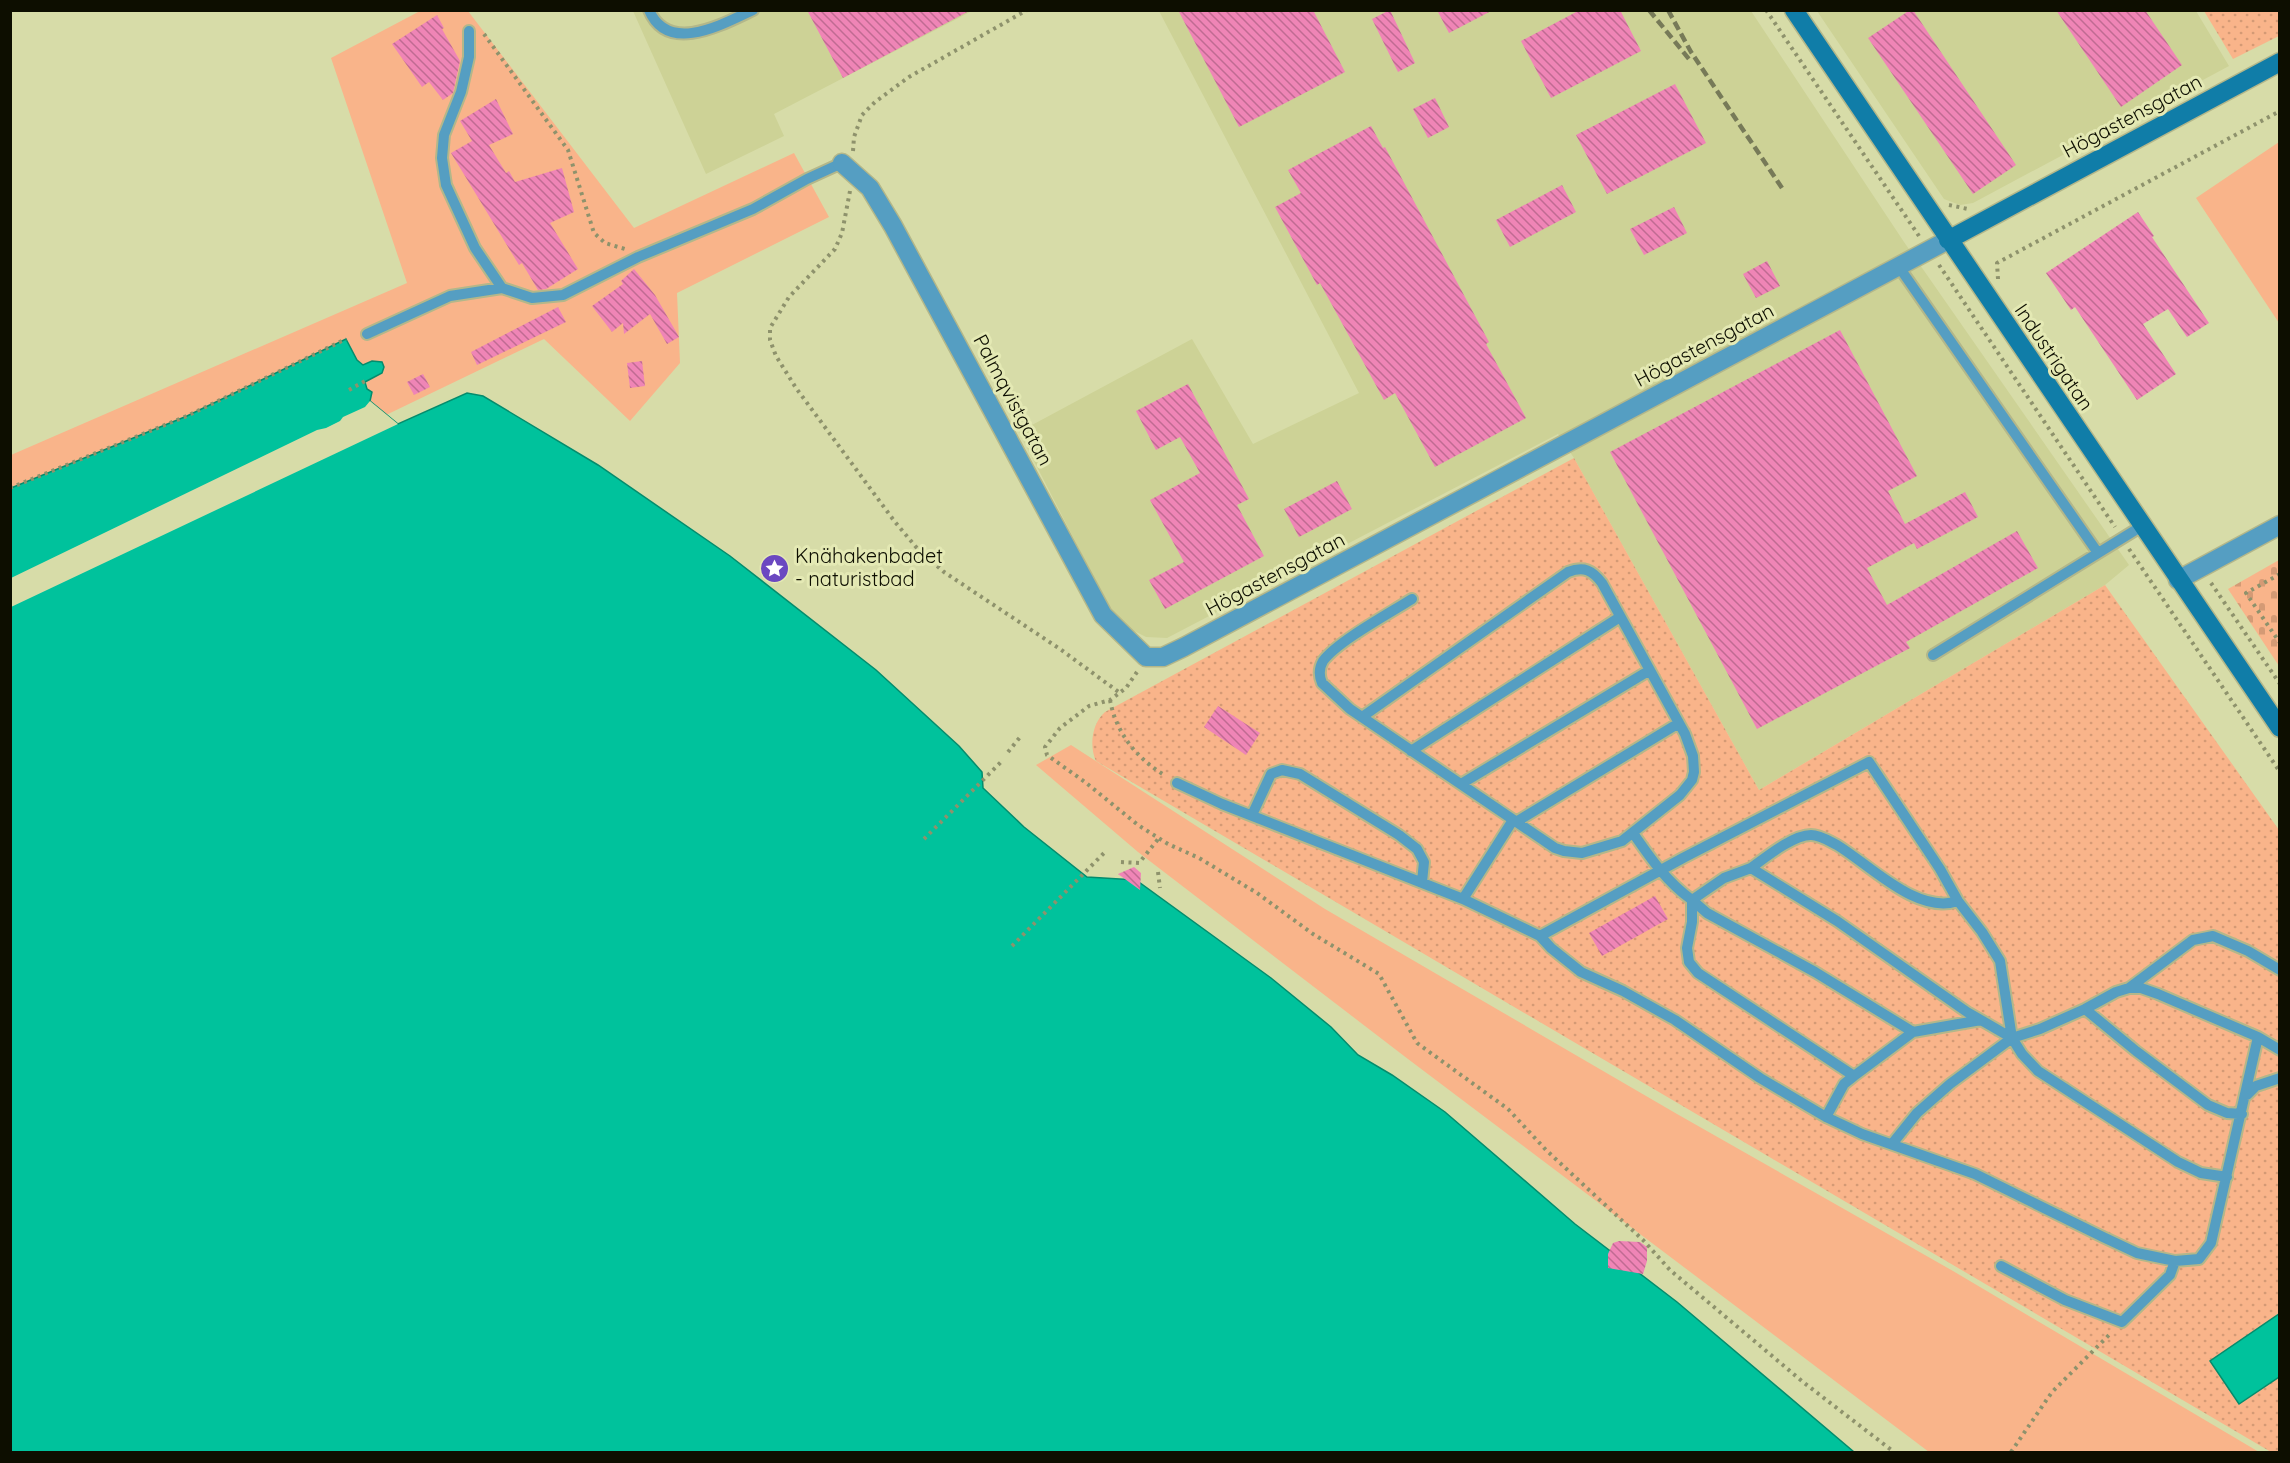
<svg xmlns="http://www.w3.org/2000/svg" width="2290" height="1463" font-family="Quicksand,sans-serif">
<defs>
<pattern id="cemetery-stones" width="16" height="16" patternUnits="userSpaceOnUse" patternTransform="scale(1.5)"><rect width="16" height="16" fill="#f9b48a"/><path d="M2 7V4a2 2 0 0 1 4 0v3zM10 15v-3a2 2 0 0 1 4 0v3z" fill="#d49a75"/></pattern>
<pattern id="park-dots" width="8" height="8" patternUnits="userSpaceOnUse" patternTransform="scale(1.5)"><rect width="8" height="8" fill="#f9b48a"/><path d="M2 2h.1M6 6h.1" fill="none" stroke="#d49a75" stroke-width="1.8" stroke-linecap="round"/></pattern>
<pattern id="building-back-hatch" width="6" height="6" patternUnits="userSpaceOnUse" patternTransform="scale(1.5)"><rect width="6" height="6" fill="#ef85b6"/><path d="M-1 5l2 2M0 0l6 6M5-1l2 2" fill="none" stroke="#c06b92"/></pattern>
</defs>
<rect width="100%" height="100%" fill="#d7dca8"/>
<path fill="#cdd296" d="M633 11H972L774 114 784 136 706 174Z
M1159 11H1751L1904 242 2129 565 2105 585 1759 790 1574 458 1558 434 1167 638 1146 637 1128 628 1108 605 1019 432 1192 339 1253 444 1359 393Z
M1817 11H2196L2229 66 1973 203 1960 205 1944 199Z"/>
<path fill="#f9b48a" d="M420 11H468L634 228 794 153 829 217 677 293 680 363 630 421 544 339 386 415 370 401 363 365 357 360 346 339 187 416 11 488V455L407 283 331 58Z
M2279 142V323L2196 198Z
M1071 745 1325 909 1677 1114 1953 1271 2259 1452H1929L1408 1059 1138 852 1036 765Z"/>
<path fill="url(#cemetery-stones)" d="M2279 560V666L2228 589Z"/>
<path fill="url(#park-dots)" d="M2204 11H2279V36L2233 59Z
M1574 458 1759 790 2105 585 2279 830V1452H2271L1096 761C1089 746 1092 723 1105 712Z"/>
<path fill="#00c29c" stroke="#048c6d" stroke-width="1.5" d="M346 339 357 360 363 365 372 361 382 362 384 367 382 373 365 382 367 389 372 392 370 401 398 424 467 393 483 396 598 465 730 556 876 670 959 746 982 772 983 788 1024 827 1087 877 1136 880 1271 978 1331 1027 1358 1055 1392 1075 1445 1112 1575 1224 1677 1302 1854 1452H11V488L187 416Z
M2279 1314V1377L2239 1404 2210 1361Z"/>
<path fill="#d7dca8" d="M370 401 398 424 11 607V578L317 430 326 428 340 421 343 417 365 407Z"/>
<path fill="url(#building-back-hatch)" d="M807 10H971L843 78Z
M1178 10H1313L1345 72 1239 127Z
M1390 10 1415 63 1398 72 1372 19Z
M1437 10H1493L1449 33Z
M1580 10H1620L1641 51 1551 98 1521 41Z
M1910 10H1913L2016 165 1973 194 1868 38Z
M2056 10H2145L2182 65 2121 107Z
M437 15 444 28 442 29 460 61 453 93 443 100 429 82 422 87 392 44Z
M1675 84 1706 143 1607 194 1576 135Z
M1435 98 1449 127 1428 138 1413 109Z
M496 99 513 134 489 145 506 173 509 171 515 182 562 168 574 212 550 223 578 269 546 289 538 290 522 263 519 265 451 153 472 141 460 121Z
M1371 126 1383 148 1385 147 1489 342 1486 344 1526 418 1435 467 1395 393 1384 400 1320 283 1317 285 1275 207 1301 193 1288 170Z
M1562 185 1576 212 1510 247 1496 220Z
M1674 207 1687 233 1644 255 1630 229Z
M2138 212 2154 236 2152 237 2209 323 2187 337 2168 309 2143 324 2176 374 2137 400 2075 307 2071 310 2046 273Z
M1767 261 1780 286 1756 298 1743 274Z
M634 269 655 295 679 337 667 344 650 314 624 334 623 323 612 332 592 306 623 284 621 281Z
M558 307 566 322 477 365 471 352Z
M1840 330 1917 476 1888 491 1905 524 1965 492 1978 517 1917 549 1914 543 1867 568 1887 605 2017 531 2038 568 1906 642 1910 648 1757 729 1610 452Z
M642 361 645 386 630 388 627 363Z
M423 374 430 387 414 395 407 382Z
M1188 384 1249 499 1237 505 1264 556 1165 609 1149 580 1184 562 1150 500 1200 473 1180 437 1156 450 1136 411Z
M1337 481 1352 509 1299 537 1284 509Z
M1218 706 1260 733 1246 755 1204 727Z
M1134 867 1141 873 1140 890 1118 874Z
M1655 896 1668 919 1602 956 1589 933Z
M1619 1241 1640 1242 1647 1247V1261L1643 1274 1608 1268V1254L1613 1243Z"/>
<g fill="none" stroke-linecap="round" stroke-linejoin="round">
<defs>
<path id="lane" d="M649 10C668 55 723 24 753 10
M469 31V57L461 92 444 135 442 158 446 185 475 248 502 288 532 298 563 295 638 257 753 209 807 179 842 163
M1899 267 2098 553
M367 334 450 296 502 288
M1933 655 2142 526
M1362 717 1568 572C1584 566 1592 570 1602 583L1685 734 1693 756 1694 772 1692 780 1680 795 1622 841 1582 853 1564 851 1555 848 1350 709 1322 683C1319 676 1319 668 1323 661 1338 641 1390 613 1412 599
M1411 751 1620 617
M1177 783 1222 804 1463 899 1540 936 1551 948 1581 972 1623 991 1675 1020 1760 1078 1826 1117 1862 1134 1975 1174 2103 1237 2137 1253 2175 1261 2199 1259 2211 1243 2258 1037
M1461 784 1650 670
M1252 815 1271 774 1282 770 1300 774 1399 835 1417 849 1424 862 1422 882
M1516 822 1679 723
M1633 833C1651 859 1667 882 1692 900V922L1687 948 1689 962 1698 973 1854 1076 1913 1032
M1751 868C1766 857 1793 835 1811 835 1820 835 1829 841 1837 845 1870 865 1917 915 1958 901
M1463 899 1513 820
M1540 936 1683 858 1869 762 1940 869 1958 901 1982 932 2000 961 2012 1038 2022 1054 2038 1071 2178 1162 2201 1173 2227 1177
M2129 988 2193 940 2213 936 2248 951 2280 970
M2085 1009 2136 1051 2208 1105 2227 1113 2242 1114
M1981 1020 1913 1032 1815 972 1707 913 1692 900 1724 878 1751 868 1837 921 1967 1012 2012 1038
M2247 1095 2256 1086 2280 1078
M1826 1117 1844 1084 1854 1076
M1892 1144 1917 1113 1950 1084 2012 1038 2040 1029 2085 1009 2116 992 2129 988H2141L2158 994 2258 1037 2280 1050
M2001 1266 2065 1300 2122 1322 2170 1275 2175 1261"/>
<path id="street" d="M842 163 870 188 893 226 1103 615 1146 657H1163L1184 647 1948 240
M2178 580 2280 525"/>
<path id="secondary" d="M1794 10 2280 728
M1948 240 2280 62"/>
</defs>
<use href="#lane" stroke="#b3b78a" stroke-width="14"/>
<use href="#street" stroke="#b3b78a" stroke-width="21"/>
<use href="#secondary" stroke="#b3b78a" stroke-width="21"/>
<path stroke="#8e926c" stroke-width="4" stroke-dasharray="3 4.5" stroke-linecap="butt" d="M1766 10 1919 236
M484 34 568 150 594 233 605 243 625 249
M853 151 854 137 862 115 875 102 909 77 1027 10
M850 191 842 233 835 249 789 297 770 328V340L776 356 796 388 895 522 916 547 944 572 1060 649 1120 693
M1949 205 1968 209
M1939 265 2115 527
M1998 279 1997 263 2280 111
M349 390 365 381
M10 488 187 416 346 339
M2129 549 2280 772
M2280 574 2246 593 2280 643
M2211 583 2280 684
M1137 672 1126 688 1110 700 1089 706 1060 728 1045 747 1047 755 1085 782 1138 825 1168 844 1199 858 1257 893 1313 934 1379 974 1417 1043 1508 1109 1546 1150 1643 1240 1670 1270 1803 1382 1894 1452
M1110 700C1116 733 1137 759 1166 776
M1008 752 1021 736
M924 839 1003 760
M1121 862 1139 863 1159 838
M1158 872 1160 888
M1012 946 1106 851
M2011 1452 2052 1392 2112 1332"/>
<use href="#lane" stroke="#559ec2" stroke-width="10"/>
<use href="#street" stroke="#559ec2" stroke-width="18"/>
<use href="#secondary" stroke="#107da8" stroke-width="18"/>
<path stroke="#777a58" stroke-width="4.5" stroke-dasharray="9 4.5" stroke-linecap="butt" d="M1649 10 1689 59
M1668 10 1691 52 1784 191"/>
</g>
<defs>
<symbol id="sight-disc" viewBox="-11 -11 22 22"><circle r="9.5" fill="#6b48c1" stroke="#e4e9b4"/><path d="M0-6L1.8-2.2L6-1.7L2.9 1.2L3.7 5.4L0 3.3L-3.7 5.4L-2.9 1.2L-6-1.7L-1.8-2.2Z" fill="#fff"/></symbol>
</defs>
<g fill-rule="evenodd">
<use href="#sight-disc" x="758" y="552" width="33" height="33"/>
</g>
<g text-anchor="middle" stroke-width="6" stroke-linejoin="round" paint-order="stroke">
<g font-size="20" fill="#0d0e00" stroke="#e4e9b4">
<text transform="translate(2132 116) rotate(-28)" y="7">Högastensgatan</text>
<text transform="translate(1704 345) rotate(-28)" y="7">Högastensgatan</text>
<text transform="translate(2054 357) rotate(56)" y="7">Industrigatan</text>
<text transform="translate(1013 400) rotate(62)" y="7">Palmqvistgatan</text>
<text transform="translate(1275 574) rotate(-28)" y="7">Högastensgatan</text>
</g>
<g font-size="20" fill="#0d0e00" stroke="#e4e9b4" text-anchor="start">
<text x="795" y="563">Knähakenbadet<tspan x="795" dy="23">- naturistbad</tspan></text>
</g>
</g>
<rect width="2290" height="1463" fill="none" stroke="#0d0e00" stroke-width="24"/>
</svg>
